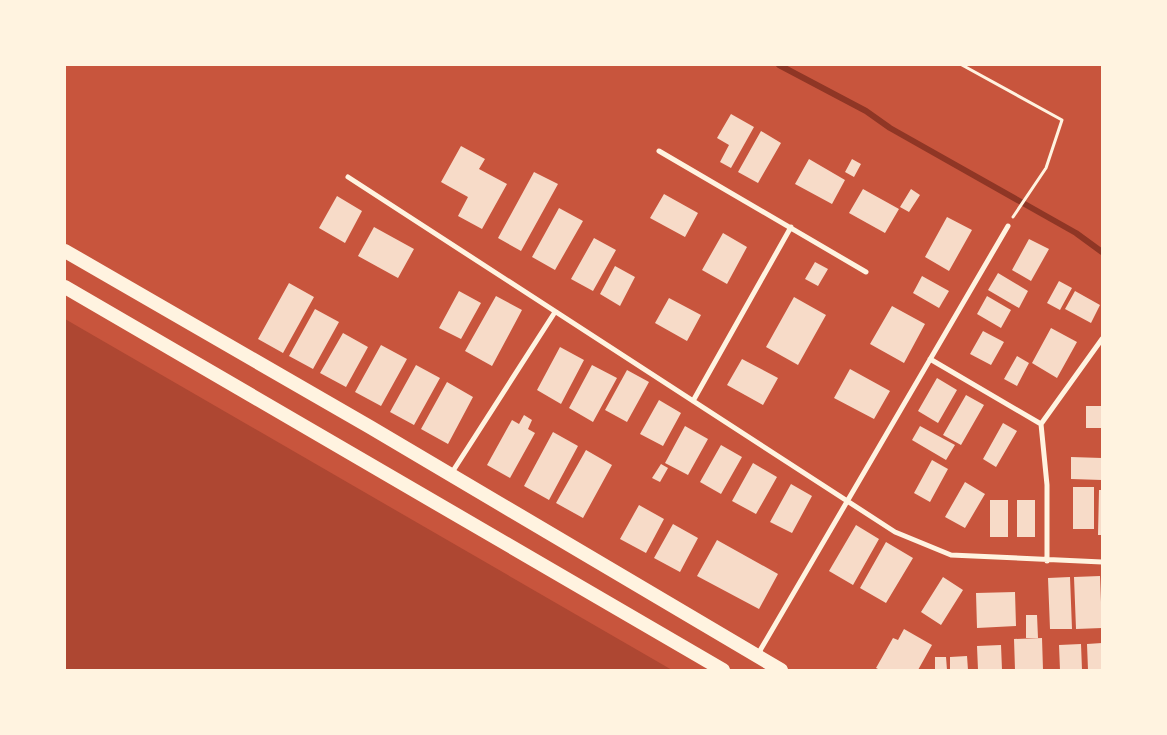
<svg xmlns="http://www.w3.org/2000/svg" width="1167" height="735" font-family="Manrope,sans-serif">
<rect width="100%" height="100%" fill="#c8553d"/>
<path fill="#ae4732" d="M65 319 672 670H65Z"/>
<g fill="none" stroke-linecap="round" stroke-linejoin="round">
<path stroke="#8f3625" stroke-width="6" d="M779 65 866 111 890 128 1076 233 1102 252"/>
</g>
<path fill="#f7dbc8" d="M731 114 754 127 731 168 720 162 729 145 717 138Z
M761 131 781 143 758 183 738 172Z
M461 146 485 159 479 169 507 184 482 229 458 216 468 197 441 182Z
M809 159 845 180 832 204 795 184Z
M852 159 861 164 854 177 845 172Z
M534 172 558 184 521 251 498 238Z
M863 189 899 209 885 233 849 213Z
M911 189 920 195 909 212 900 207Z
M664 194 698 213 685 237 650 218Z
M337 196 362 211 345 243 319 228Z
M559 208 583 221 555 270 532 257Z
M947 217 972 230 949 271 925 257Z
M374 227 414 249 398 278 358 256Z
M723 233 747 247 727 284 702 270Z
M594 238 616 250 593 291 571 279Z
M1029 239 1049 249 1031 281 1012 270Z
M815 262 828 269 818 286 805 279Z
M615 266 635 277 620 306 600 294Z
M998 273 1028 291 1019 308 988 290Z
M922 276 949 291 939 308 913 293Z
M1059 281 1072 288 1060 310 1047 303Z
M289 283 314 297 283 353 258 339Z
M459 291 481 303 461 339 439 328Z
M1075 291 1100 305 1091 323 1065 309Z
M496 296 522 310 492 366 465 351Z
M987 296 1011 310 1001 328 977 314Z
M794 297 826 315 798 365 766 347Z
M669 298 701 315 687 341 655 323Z
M892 306 925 324 904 363 870 344Z
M315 309 339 322 313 369 289 356Z
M1051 328 1077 342 1057 378 1032 363Z
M983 331 1004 342 991 365 970 354Z
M343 333 368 347 346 387 320 373Z
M381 345 407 359 381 406 355 392Z
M560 347 584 360 561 404 537 390Z
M1017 356 1029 363 1017 386 1004 379Z
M742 359 778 378 763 405 727 385Z
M416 365 440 378 414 425 390 412Z
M592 365 617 378 593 422 569 408Z
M850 369 890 391 874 419 834 398Z
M627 370 649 382 627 422 605 410Z
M937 378 957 390 938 423 918 411Z
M447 382 473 397 448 444 421 429Z
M966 395 984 405 961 445 943 435Z
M659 400 681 413 663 446 640 434Z
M1086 406H1102V428H1086Z
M524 415 532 420 528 429 535 433 510 478 487 465 512 420 519 424Z
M1003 423 1017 431 996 467 983 459Z
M685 426 708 439 688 475 665 463Z
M920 426 955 445 946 460 912 440Z
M553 432 578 446 549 500 524 486Z
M721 445 742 457 721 494 700 482Z
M586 450 612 465 583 518 556 503Z
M1071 457 1102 458V480L1071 479Z
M932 460 948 469 930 502 914 493Z
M753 463 777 477 756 514 732 501Z
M661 464 668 468 660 482 652 478Z
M965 482 985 494 965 528 945 517Z
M791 484 812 496 792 533 770 522Z
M1073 487H1094V529H1073Z
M1099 490H1102V535H1098Z
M990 500H1008V537H990Z
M1017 500H1035V537H1017Z
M639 505 664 519 646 553 620 539Z
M673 524 698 538 680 572 654 558Z
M856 525 879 539 853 585 829 571Z
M717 540 778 574 759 609 697 576Z
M886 542 913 558 886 603 860 588Z
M1100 576 1102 628 1076 629 1074 577Z
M943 577 963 590 941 625 921 612Z
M1070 577 1072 629H1050L1048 578Z
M1015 592 1016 626 977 628 976 593Z
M1026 615H1037L1038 638H1026Z
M904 629 932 645 918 670H880L876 668 893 638 898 640Z
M1042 638 1043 670H1015L1014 639Z
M1102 643V670H1088L1087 644Z
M1081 644 1082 670H1060L1059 645Z
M1001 645 1002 670H978L977 646Z
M967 656 968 670H950V657Z
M935 657H946L947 670H935Z"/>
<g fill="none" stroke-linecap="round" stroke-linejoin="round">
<path stroke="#fff3e0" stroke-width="3" d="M962 65 1062 120 1046 168 1013 217"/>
<path stroke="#fff3e0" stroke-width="5" d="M659 151 866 272
M348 177 895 532 951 555 1102 562
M930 359 1041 424
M693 401 791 227
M1041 424 1047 485V561
M1041 424 1102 339
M451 474 555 312
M758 654 1008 226"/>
<path stroke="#fff3e0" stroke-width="14" d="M65 251 370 427 781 670
M65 287 723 670"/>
</g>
<rect width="1167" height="735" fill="none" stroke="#fff3e0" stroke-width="132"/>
</svg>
